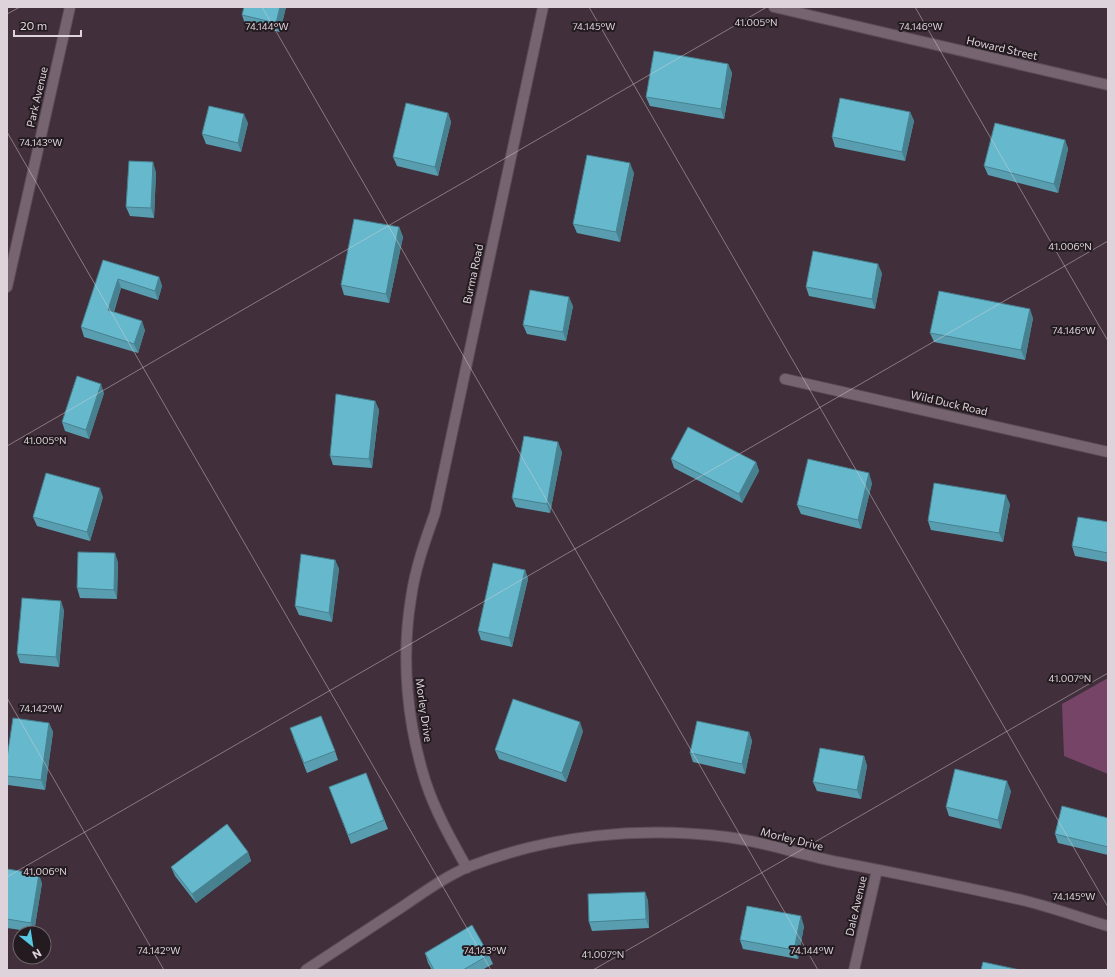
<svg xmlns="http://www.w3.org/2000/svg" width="1115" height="977" font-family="Commissioner,sans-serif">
<rect width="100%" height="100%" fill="#41303b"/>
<path fill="#754467" d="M1108 678V774L1064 756 1062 704Z"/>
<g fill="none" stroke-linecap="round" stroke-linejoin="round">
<defs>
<path id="minor" d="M774 7 1108 85
M7 287 70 7
M785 379 1108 452
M467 868C452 841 436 813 426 783 407 724 401 659 411 598 415 569 425 541 435 513L543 7
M306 970C338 949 370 928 402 907 423 893 444 877 468 867 549 835 641 826 727 837 766 842 804 856 843 863 904 875 966 887 1026 901 1054 908 1081 918 1108 926
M854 970 877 870"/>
</defs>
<use href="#minor" stroke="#5a4c56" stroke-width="12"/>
<use href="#minor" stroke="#776471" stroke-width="10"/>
</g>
<path fill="#589eb0" d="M244 7H286L280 32 245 24 242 15Z
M728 64 732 73 724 119 650 106 646 97Z
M910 112 914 121 905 161 835 147 832 137Z
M448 113 451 122 438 176 397 166 393 157Z
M248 123 241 152 206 144 202 134Z
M1065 140 1068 149 1058 193 988 175 984 166Z
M156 172 154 218 130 216 126 207Z
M634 173 620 242 577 233 573 224Z
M399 227 403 237 389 303 344 295 341 285Z
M103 260 159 277 162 286 158 300 121 288 114 312 145 330 138 353 84 337 81 327Z
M882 273 875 309 809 296 806 287Z
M573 306 566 341 527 334 523 325Z
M1033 318 1025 360 934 342 930 333Z
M104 393 89 439 65 431 62 422Z
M375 401 379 410 372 468 333 465 330 456Z
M562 452 550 513 516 507 512 498Z
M671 459 756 462 759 471 742 503 674 468Z
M872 483 861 529 801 514 797 505Z
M103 497 90 541 37 526 33 517Z
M1010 504 1003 542 931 530 928 521Z
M1108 522V562L1075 556 1072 546Z
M335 560 339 569 332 622 299 615 295 606Z
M118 562 117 599 80 598 77 588Z
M525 570 528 579 512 647 481 640 478 631Z
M64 610 59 667 20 663 17 654Z
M49 723 53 732 45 790 8 785 7 782V758Z
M583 731 566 782 499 759 495 750Z
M749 732 752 741 745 774 693 762 690 753Z
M293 737 335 751 338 760 307 773Z
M864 756 867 766 861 799 817 791 813 782Z
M366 773 388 829 351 844 329 787Z
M1011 791 1001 829 949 816 946 807Z
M1108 818V855L1058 843 1055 834Z
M248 852 251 861 196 903 175 876 171 867Z
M7 869 42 883 34 932 7 928Z
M645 892 648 901 649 928 592 931 589 922Z
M804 926 798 959 743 949 740 940Z
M425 953 489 955 493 964 482 970H432L428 963Z"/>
<path fill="#478190" d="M280 7H286L280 32 276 23Z
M728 64 732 73 724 119 721 109Z
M910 112 914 121 905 161 902 152Z
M448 113 451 122 438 176 435 167Z
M244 114 248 123 241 152 238 143Z
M1065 140 1068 149 1058 193 1054 184Z
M153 162 156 172 154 218 151 208Z
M630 163 634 173 620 242 616 232Z
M399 227 403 237 389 303 386 294Z
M878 264 882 273 875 309 872 299Z
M159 277 162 286 158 300 155 291Z
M118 279 121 288 111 319 108 310Z
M569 297 573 306 566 341 563 332Z
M1030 309 1033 318 1025 360 1021 350Z
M142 321 145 330 138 353 134 344Z
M101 384 104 393 89 439 86 430Z
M375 401 379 410 372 468 369 459Z
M558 442 562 452 550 513 547 504Z
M756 462 759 471 742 503 739 494Z
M869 473 872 483 861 529 858 520Z
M100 488 103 497 90 541 87 532Z
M1006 495 1010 504 1003 542 999 533Z
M115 553 118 562 117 599 114 590Z
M335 560 339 569 332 622 329 613Z
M525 570 528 579 512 647 509 638Z
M61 601 64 610 59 667 56 657Z
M580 722 583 731 566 782 562 773Z
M49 723 53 732 45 790 41 780Z
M749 732 752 741 745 774 742 764Z
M864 756 867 766 861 799 857 790Z
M1007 781 1011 791 1001 829 998 820Z
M248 852 251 861 196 903 192 894Z
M39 874 42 883 34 932 31 923Z
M645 892 648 901 649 928 646 919Z
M801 916 804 926 798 959 794 950Z"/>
<path fill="#66b8cd" stroke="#478190" d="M244 7H280L276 23 242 15Z
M654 51 728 64 721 109 646 97Z
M840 98 910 112 902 152 832 137Z
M406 103 448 113 435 167 393 157Z
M209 106 244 114 238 143 202 134Z
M995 123 1065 140 1054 184 984 166Z
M587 155 630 163 616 232 573 224Z
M129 161 153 162 151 208 126 207Z
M354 219 399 227 386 294 341 285Z
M813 251 878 264 872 299 806 287Z
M103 260 159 277 155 291 118 279 108 310 142 321 134 344 81 327Z
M530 290 569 297 563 332 523 325Z
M939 291 1030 309 1021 350 930 333Z
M77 376 101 384 86 430 62 422Z
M336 394 375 401 369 459 330 456Z
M688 427 756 462 739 494 671 459Z
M524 436 558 442 547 504 512 498Z
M808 459 869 473 858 520 797 505Z
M46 473 100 488 87 532 33 517Z
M934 483 1006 495 999 533 928 521Z
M1078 517 1108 522V553L1072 546Z
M78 552 115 553 114 590 77 588Z
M301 554 335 560 329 613 295 606Z
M493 563 525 570 509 638 478 631Z
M22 598 61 601 56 657 17 654Z
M513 699 580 722 562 773 495 750Z
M321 716 335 751 304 763 290 728Z
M13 718 49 723 41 780 7 776V758Z
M697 721 749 732 742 764 690 753Z
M820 748 864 756 857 790 813 782Z
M955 769 1007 781 998 820 946 807Z
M366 773 384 820 348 835 329 787Z
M1062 806 1108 818V847L1055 834Z
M227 824 248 852 192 894 171 867Z
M7 869 39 874 31 923 7 919Z
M645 892 646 919 589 922 588 894Z
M747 906 801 916 794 950 740 940Z
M472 925 489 955 463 970H434L425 953Z
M983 962 1020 970H981Z"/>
<path fill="none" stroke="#ded3da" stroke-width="1" stroke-opacity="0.45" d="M262 7 818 970M589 7 1108 907M915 7 1108 341M7 14 20 7M7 132 491 970M7 446 767 7M7 698 164 970M7 877 1108 241M593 970 1108 673"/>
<g text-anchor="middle" stroke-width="4" stroke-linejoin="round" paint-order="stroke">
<g font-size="11" fill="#ded3da" stroke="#231b20">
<text transform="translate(1002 48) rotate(13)" y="4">Howard Street</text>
<text transform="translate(37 97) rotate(-77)" y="4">Park Avenue</text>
<text transform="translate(473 274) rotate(-78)" y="4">Burma Road</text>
<text transform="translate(949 403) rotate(13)" y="4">Wild Duck Road</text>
<text transform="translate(424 710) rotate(82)" y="4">Morley Drive</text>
<text transform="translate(792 839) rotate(14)" y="4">Morley Drive</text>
<text transform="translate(856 906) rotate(-77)" y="4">Dale Avenue</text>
</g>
</g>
<g font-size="10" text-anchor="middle" fill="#ded3da" stroke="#231b20" stroke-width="4" stroke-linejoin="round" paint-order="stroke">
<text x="756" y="26">41.005°N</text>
<text x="267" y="30">74.144°W</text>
<text x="594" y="30">74.145°W</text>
<text x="921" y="30">74.146°W</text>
<text x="41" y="146">74.143°W</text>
<text x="1070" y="250">41.006°N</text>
<text x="1074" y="334">74.146°W</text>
<text x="45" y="444">41.005°N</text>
<text x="1070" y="682">41.007°N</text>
<text x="41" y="712">74.142°W</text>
<text x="45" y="875">41.006°N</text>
<text x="1074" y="900">74.145°W</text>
<text x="159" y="954">74.142°W</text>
<text x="485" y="954">74.143°W</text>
<text x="812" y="954">74.144°W</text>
<text x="603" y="958">41.007°N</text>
</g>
<rect width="1115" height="977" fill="none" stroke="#ded3da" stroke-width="16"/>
<g transform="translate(32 945) rotate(150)"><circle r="19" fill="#231b20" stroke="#6e656a"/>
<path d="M0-3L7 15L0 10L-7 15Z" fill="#58c9e3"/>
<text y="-6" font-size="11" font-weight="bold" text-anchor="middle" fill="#ded3da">N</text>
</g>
<path d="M14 30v6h67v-6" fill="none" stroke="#ded3da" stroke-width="2"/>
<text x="20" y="30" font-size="12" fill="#ded3da" stroke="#231b20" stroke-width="3" paint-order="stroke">20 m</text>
</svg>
